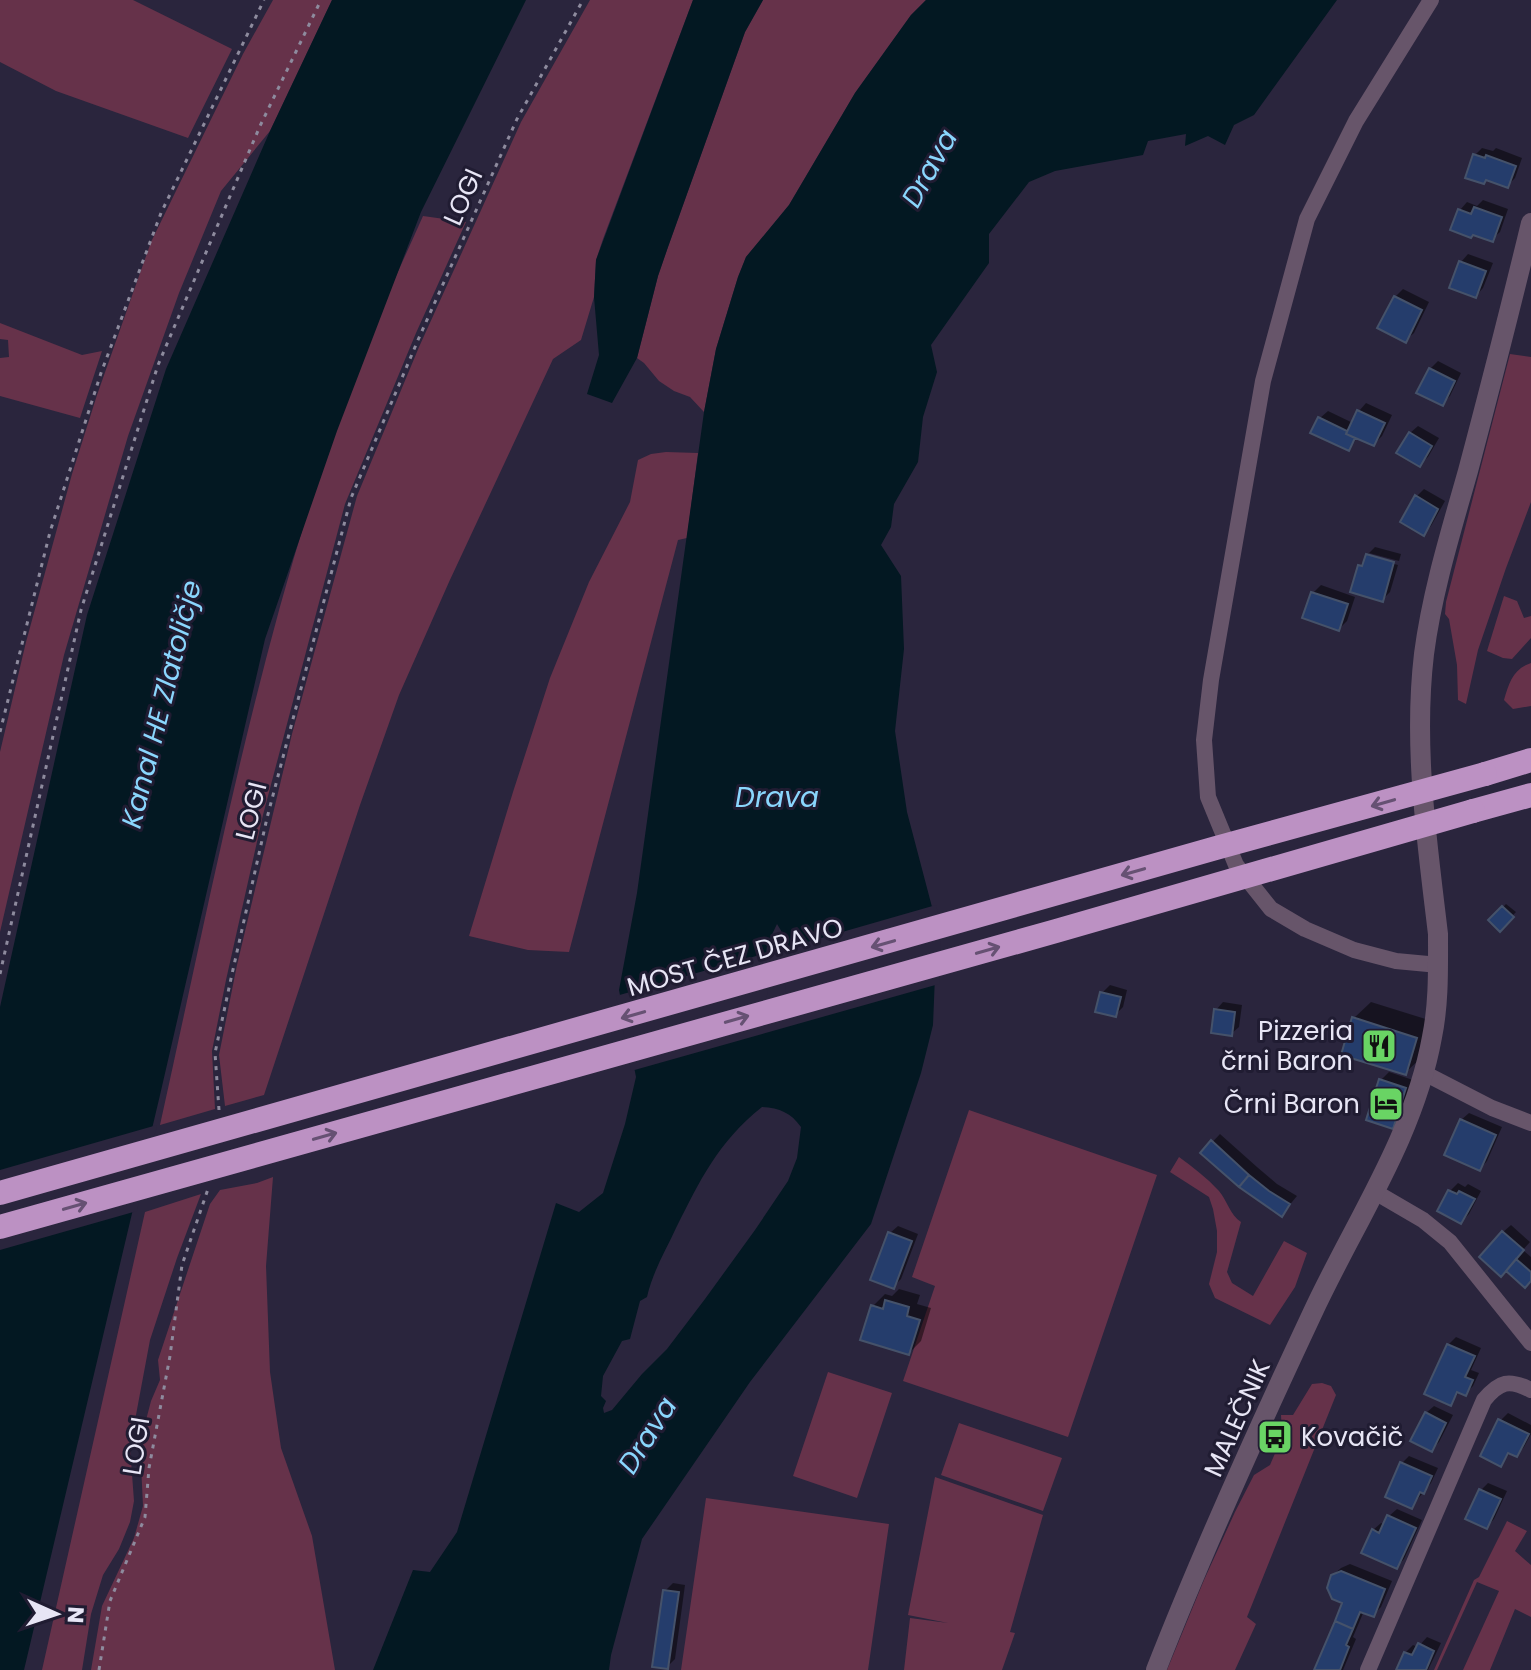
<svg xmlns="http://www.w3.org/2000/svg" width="1531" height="1670" font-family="Poppins,sans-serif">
<rect width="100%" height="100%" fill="#2a253d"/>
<path fill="#66324a" d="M0 0H133L232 49 188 138 56 91 0 62Z
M273 0H332L270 131 221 191 179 293 128 436 64 655 0 932V752L26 642 72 474 97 395 151 242 243 54Z
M590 0H693L603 239 596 260 594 297 581 340 553 359 449 582 399 695 360 805 264 1095 225 1106 219 1055 237 965 292 734 357 496 419 347 521 122Z
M763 0H926L911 15 855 93 789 205 746 257 738 277 716 349 704 412 690 397 674 391 659 381 644 363 637 358 658 276 668 247 745 32Z
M423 216 466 222 416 333 345 504 263 815 226 980 212 1051 215 1109 160 1125C216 872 264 616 355 373 375 320 400 268 423 216Z
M0 323 82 355 102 351 80 418 0 396V358L9 357 8 340 0 339Z
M1510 354 1531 357V502L1506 568 1478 650 1466 704 1458 700 1457 665 1449 619 1445 614 1446 602Z
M666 452 698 453 687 538 678 540 569 952 528 950 469 936 513 792 550 678 589 582 630 502 638 460 651 454Z
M1504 596 1517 601 1524 618 1531 616V638L1512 659 1503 658 1487 651Z
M1531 663V706L1513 709 1504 700C1509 683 1513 669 1531 663Z
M969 1110 1157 1175 1068 1437 903 1381 935 1286 912 1277Z
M1179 1157C1193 1167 1207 1178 1219 1191 1227 1200 1230 1215 1241 1222L1227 1272 1232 1283 1253 1296 1284 1241 1307 1253 1295 1287 1270 1325 1215 1298 1209 1284 1217 1252V1231L1213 1209 1209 1197 1170 1172Z
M273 1177 266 1266 270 1372 281 1448 312 1536 335 1670H91L102 1606 134 1538 143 1506 140 1443 151 1401 160 1380 158 1360 210 1204 220 1190 257 1183Z
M201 1194 177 1258 150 1340 130 1447 134 1501 130 1522 119 1549 103 1575 91 1614 82 1670H42L145 1212Z
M828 1372 892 1393 857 1498 793 1476Z
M1322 1383 1331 1386 1336 1395 1247 1617 1256 1624 1235 1670H1167L1204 1580 1235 1512 1254 1475 1270 1465 1282 1437 1281 1415H1293L1312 1384Z
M959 1423 1062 1458 1043 1511 941 1475Z
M935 1477 1043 1515 1010 1632 1015 1633 1002 1670H904L910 1618 948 1623 908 1615Z
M706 1498 889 1524 868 1670H681Z
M1507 1521 1527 1531 1515 1551 1531 1565V1617L1515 1609 1490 1670H1463L1499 1591 1477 1582 1437 1670H1434L1474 1580 1479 1577Z"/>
<path fill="#031822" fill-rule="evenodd" d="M332 0H526L421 212 337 431 265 639 160 1095 24 1670H0V1007L87 615 166 369 270 131Z
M693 0H763L745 32 668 247 658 276 637 358 612 403 587 394 599 355 594 297 596 260Z
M926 0H1337L1254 115 1234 125 1225 145 1208 136 1185 146 1186 134 1148 141 1143 155 1055 171 1029 182 989 234V263L931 345 937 372 923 417 918 462 894 504 891 527 881 545 901 576 904 649 895 731 907 812 937 926 933 1025 921 1073 871 1224 750 1382 642 1539 611 1655 609 1670H373L413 1570 430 1572 457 1532 556 1203 579 1212 603 1193 625 1124 636 1077 619 990 637 893 704 412 716 349 738 277 746 257 789 205 855 93 911 15ZM777 924C794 949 790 978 789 1007L762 1011 767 945ZM762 1107C780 1108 791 1113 801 1127L797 1158 788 1181 755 1230 705 1299 667 1349 642 1374 612 1410 604 1413 603 1408 606 1401 601 1396 603 1376 622 1341 630 1339 640 1301 647 1297C653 1271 665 1252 676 1228 700 1180 718 1142 762 1107Z"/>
<path fill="#2a253d" d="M936 905 941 925 939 984 631 1071 616 996 770 952 766 1009 785 1005 787 962 783 949Z
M157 1125 137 1211 0 1250V1170Z"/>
<path fill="#0007" d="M1482 148 1493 151 1496 148 1522 158 1515 178 1508 185 1487 178 1475 155Z
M1483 200 1508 209 1500 232 1492 239 1460 210 1467 202 1477 206Z
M1468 254 1493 263 1483 288 1476 296 1461 262Z
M1403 289 1429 302 1414 333 1406 340 1395 297Z
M1438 361 1461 373 1450 396 1442 404 1430 369Z
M1366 403 1392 415 1382 436 1374 444 1358 437 1348 449 1320 418 1328 411 1353 423 1359 411Z
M1418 426 1439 438 1428 457 1420 464 1410 433Z
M1424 489 1445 501 1431 526 1424 533 1416 497Z
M1375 547 1401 554 1399 561 1369 553Z
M1369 553V557L1398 565 1390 592 1383 599 1360 566Z
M1321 585 1355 597 1347 621 1339 629 1313 593Z
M1506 904 1516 912 1500 929 1491 920Z
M1110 985 1127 990 1123 1007 1116 1014 1102 993Z
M1223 1002 1242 1005 1239 1027 1231 1034 1216 1010Z
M1371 1002 1432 1021 1422 1057 1405 1073 1354 1018Z
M1389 1072 1413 1080 1400 1119 1392 1127 1381 1080Z
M1469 1113 1502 1127 1487 1161 1480 1169 1461 1120Z
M1220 1134 1257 1167 1277 1184 1297 1196 1282 1214 1203 1152Z
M1458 1183 1465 1187 1468 1184 1481 1191 1469 1214 1461 1222 1450 1191Z
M1511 1225 1530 1242 1523 1250 1531 1257V1279L1525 1286 1503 1232Z
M898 1226 918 1234 901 1279 893 1287 890 1233Z
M899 1289 920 1295 917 1304 931 1308 921 1341 909 1353 873 1306 885 1294 892 1296Z
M1456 1337 1481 1348 1471 1370 1479 1373 1473 1386 1465 1394 1460 1391 1450 1404 1448 1345Z
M1434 1406 1453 1415 1439 1442 1431 1450 1426 1413Z
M1508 1413 1531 1425V1434L1524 1447 1517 1455 1511 1452 1501 1464 1500 1421Z
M1409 1456 1438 1468 1431 1483 1412 1506 1402 1463Z
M1488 1483 1507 1491 1494 1519 1487 1527 1481 1490Z
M1397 1509 1422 1520 1404 1559 1397 1567 1373 1530 1381 1523 1385 1525 1389 1516Z
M1350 1564 1392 1581 1381 1607 1373 1615 1364 1611 1353 1637 1356 1639 1343 1670H1317L1345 1602 1332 1576 1341 1568Z
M673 1583 685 1585 675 1659 667 1667 665 1591Z
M1427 1637 1441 1643 1428 1670H1398L1405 1653 1413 1645 1418 1647Z"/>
<path fill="#253d6c" stroke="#45526a" stroke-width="2" d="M1473 154 1485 158 1486 155 1516 166 1508 188 1486 180 1484 184 1465 178Z
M1474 207 1502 217 1493 242 1473 235 1471 238 1450 230 1458 209 1471 214Z
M1459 261 1486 271 1476 298 1449 288Z
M1394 296 1422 310 1406 343 1377 328Z
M1429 368 1455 381 1443 406 1416 393Z
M1357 410 1385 423 1374 446 1346 434Z
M1318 417 1347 431 1346 434 1355 438 1349 451 1310 433Z
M1409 432 1432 446 1420 467 1396 453Z
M1415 495 1438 509 1424 536 1400 522Z
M1366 554 1394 562 1383 602 1350 592 1358 565 1362 566Z
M1311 592 1348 604 1339 631 1302 618Z
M1502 906 1514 917 1500 932 1488 920Z
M1100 992 1121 997 1116 1017 1095 1012Z
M1214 1009 1235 1012 1232 1036 1211 1033Z
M1352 1017 1417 1038 1406 1075 1341 1055Z
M1379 1079 1406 1088 1393 1129 1366 1120Z
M1460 1119 1496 1135 1480 1171 1444 1155Z
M1211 1140 1249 1175 1239 1187 1200 1153Z
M1249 1175 1269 1191 1290 1204 1282 1217 1239 1187Z
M1448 1190 1457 1194 1459 1191 1475 1199 1461 1224 1437 1211Z
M1502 1231 1524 1250 1501 1277 1479 1257Z
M888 1232 912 1241 894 1289 870 1280Z
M1516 1259 1531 1272V1281L1525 1288 1506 1271Z
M885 1300 909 1307 907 1316 920 1320 909 1355 860 1340 871 1305 883 1309Z
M1447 1344 1475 1356 1465 1377 1473 1380 1466 1396 1457 1392 1451 1406 1424 1394Z
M1425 1412 1446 1423 1432 1452 1410 1441Z
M1498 1419 1529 1434 1517 1457 1508 1453 1501 1467 1480 1456Z
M1400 1462 1432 1476 1424 1494 1420 1492 1412 1509 1385 1497Z
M1479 1489 1501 1499 1487 1529 1465 1519Z
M1387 1515 1416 1528 1397 1569 1361 1553 1372 1529 1379 1533Z
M1341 1571 1385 1589 1374 1617 1360 1612 1353 1629 1335 1621 1342 1603 1332 1599 1327 1588 1331 1575Z
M663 1590 679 1592 668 1669 652 1667Z
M1335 1621 1353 1629 1346 1645 1349 1647 1340 1670H1314Z
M1418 1643 1434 1651 1426 1670H1396L1404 1652 1412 1655Z"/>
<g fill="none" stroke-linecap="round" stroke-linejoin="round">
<path stroke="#8e8b9e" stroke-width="3" stroke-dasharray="4 6" stroke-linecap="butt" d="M0 732 50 532 101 373 161 213 264 0
M0 974 81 610 158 365 260 126 321 0
M219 1110 215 1053 232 974 267 818 351 498 418 340 517 119 583 0
M99 1670 110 1601 145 1517 149 1468 170 1356 182 1265 208 1189"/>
<path stroke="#67556a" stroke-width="16" d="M1431 0 1356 121 1307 219 1263 381 1211 680 1204 740 1208 797 1236 865 1271 909 1305 929 1354 950 1396 961 1428 964 1438 963
M1424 1073 1492 1108 1531 1123
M1375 1192 1423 1220 1450 1242 1531 1343
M1368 1670 1484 1400C1500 1381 1509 1379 1531 1390"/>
<path stroke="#67556a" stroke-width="20" d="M1156 1670C1203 1550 1257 1431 1312 1314 1354 1223 1414 1137 1432 1037 1439 1003 1438 968 1438 934 1427 841 1413 747 1424 654 1432 592 1451 531 1468 471 1490 388 1511 306 1531 223"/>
<path stroke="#bc91c3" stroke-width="24" d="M1485 774 1531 760
M1473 811 1531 795"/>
<path stroke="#bc91c3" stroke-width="24" d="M0 1193 1216 848 1485 774
M0 1227 1056 931 1473 811"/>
</g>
<defs><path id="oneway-shaft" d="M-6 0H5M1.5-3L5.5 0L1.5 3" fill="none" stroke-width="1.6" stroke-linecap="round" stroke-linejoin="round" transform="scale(2)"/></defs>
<g stroke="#665173">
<use href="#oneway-shaft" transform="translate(1383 803) rotate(164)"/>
<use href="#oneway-shaft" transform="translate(1133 872) rotate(164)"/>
<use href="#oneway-shaft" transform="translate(883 944) rotate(164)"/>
<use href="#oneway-shaft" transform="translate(988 950) rotate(-16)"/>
<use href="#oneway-shaft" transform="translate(633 1015) rotate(164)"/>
<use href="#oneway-shaft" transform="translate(737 1019) rotate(-16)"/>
<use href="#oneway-shaft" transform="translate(325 1136) rotate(-16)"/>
<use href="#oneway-shaft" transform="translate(75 1206) rotate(-16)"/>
</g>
<defs>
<symbol id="restaurant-square" viewBox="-11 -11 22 22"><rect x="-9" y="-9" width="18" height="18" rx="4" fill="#69d464" stroke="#201c32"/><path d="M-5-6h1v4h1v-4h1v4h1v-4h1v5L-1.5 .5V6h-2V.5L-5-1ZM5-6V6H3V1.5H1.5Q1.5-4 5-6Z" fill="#111"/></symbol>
<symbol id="hotel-square" viewBox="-11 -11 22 22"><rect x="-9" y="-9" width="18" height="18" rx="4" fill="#69d464" stroke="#201c32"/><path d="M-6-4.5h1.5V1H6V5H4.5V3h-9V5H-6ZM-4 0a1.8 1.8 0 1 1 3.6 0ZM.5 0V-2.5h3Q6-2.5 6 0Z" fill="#111"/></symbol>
<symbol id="bus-square" viewBox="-11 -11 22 22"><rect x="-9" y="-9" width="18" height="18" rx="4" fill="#69d464" stroke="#201c32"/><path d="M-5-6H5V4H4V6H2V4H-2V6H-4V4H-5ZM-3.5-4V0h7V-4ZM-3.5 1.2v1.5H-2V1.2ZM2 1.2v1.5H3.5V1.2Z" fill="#111"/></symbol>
</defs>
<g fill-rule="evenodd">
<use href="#restaurant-square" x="1359" y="1026" width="40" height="40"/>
<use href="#hotel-square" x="1366" y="1084" width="40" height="40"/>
<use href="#bus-square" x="1255" y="1417" width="40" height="40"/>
</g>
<g text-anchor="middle" stroke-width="6" stroke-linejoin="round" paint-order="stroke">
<g font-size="26" fill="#e7e5f5" stroke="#201c32">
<text transform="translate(463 197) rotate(-66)" y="9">LOGI</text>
<text transform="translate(251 811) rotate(-76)" y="9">LOGI</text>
<text transform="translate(735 957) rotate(-16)" y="9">MOST ČEZ DRAVO</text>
<text transform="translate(1237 1418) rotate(-66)" y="9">MALEČNIK</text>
<text transform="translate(136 1446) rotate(-81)" y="9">LOGI</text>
</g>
<g font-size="26" fill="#e7e5f5" stroke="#201c32" text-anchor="end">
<text x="1353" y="1040">Pizzeria<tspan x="1353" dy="30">črni Baron</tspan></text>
<text x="1360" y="1113">Črni Baron</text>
<text x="1301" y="1446" text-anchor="start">Kovačič</text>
</g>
<g font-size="28" font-style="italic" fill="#8ad6fd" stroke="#201c32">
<text transform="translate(929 168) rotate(-61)" y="10">Drava</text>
<text transform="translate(161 704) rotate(-76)" y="10">Kanal HE Zlatoličje</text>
<text x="777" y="807">Drava</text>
<text transform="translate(647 1435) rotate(-58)" y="10">Drava</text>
</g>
</g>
<g transform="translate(56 1614) rotate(93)" stroke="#201c32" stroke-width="6" paint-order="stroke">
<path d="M0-6L14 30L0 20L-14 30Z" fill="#e7e5f5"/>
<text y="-12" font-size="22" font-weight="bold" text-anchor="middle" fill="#e7e5f5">N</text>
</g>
</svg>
